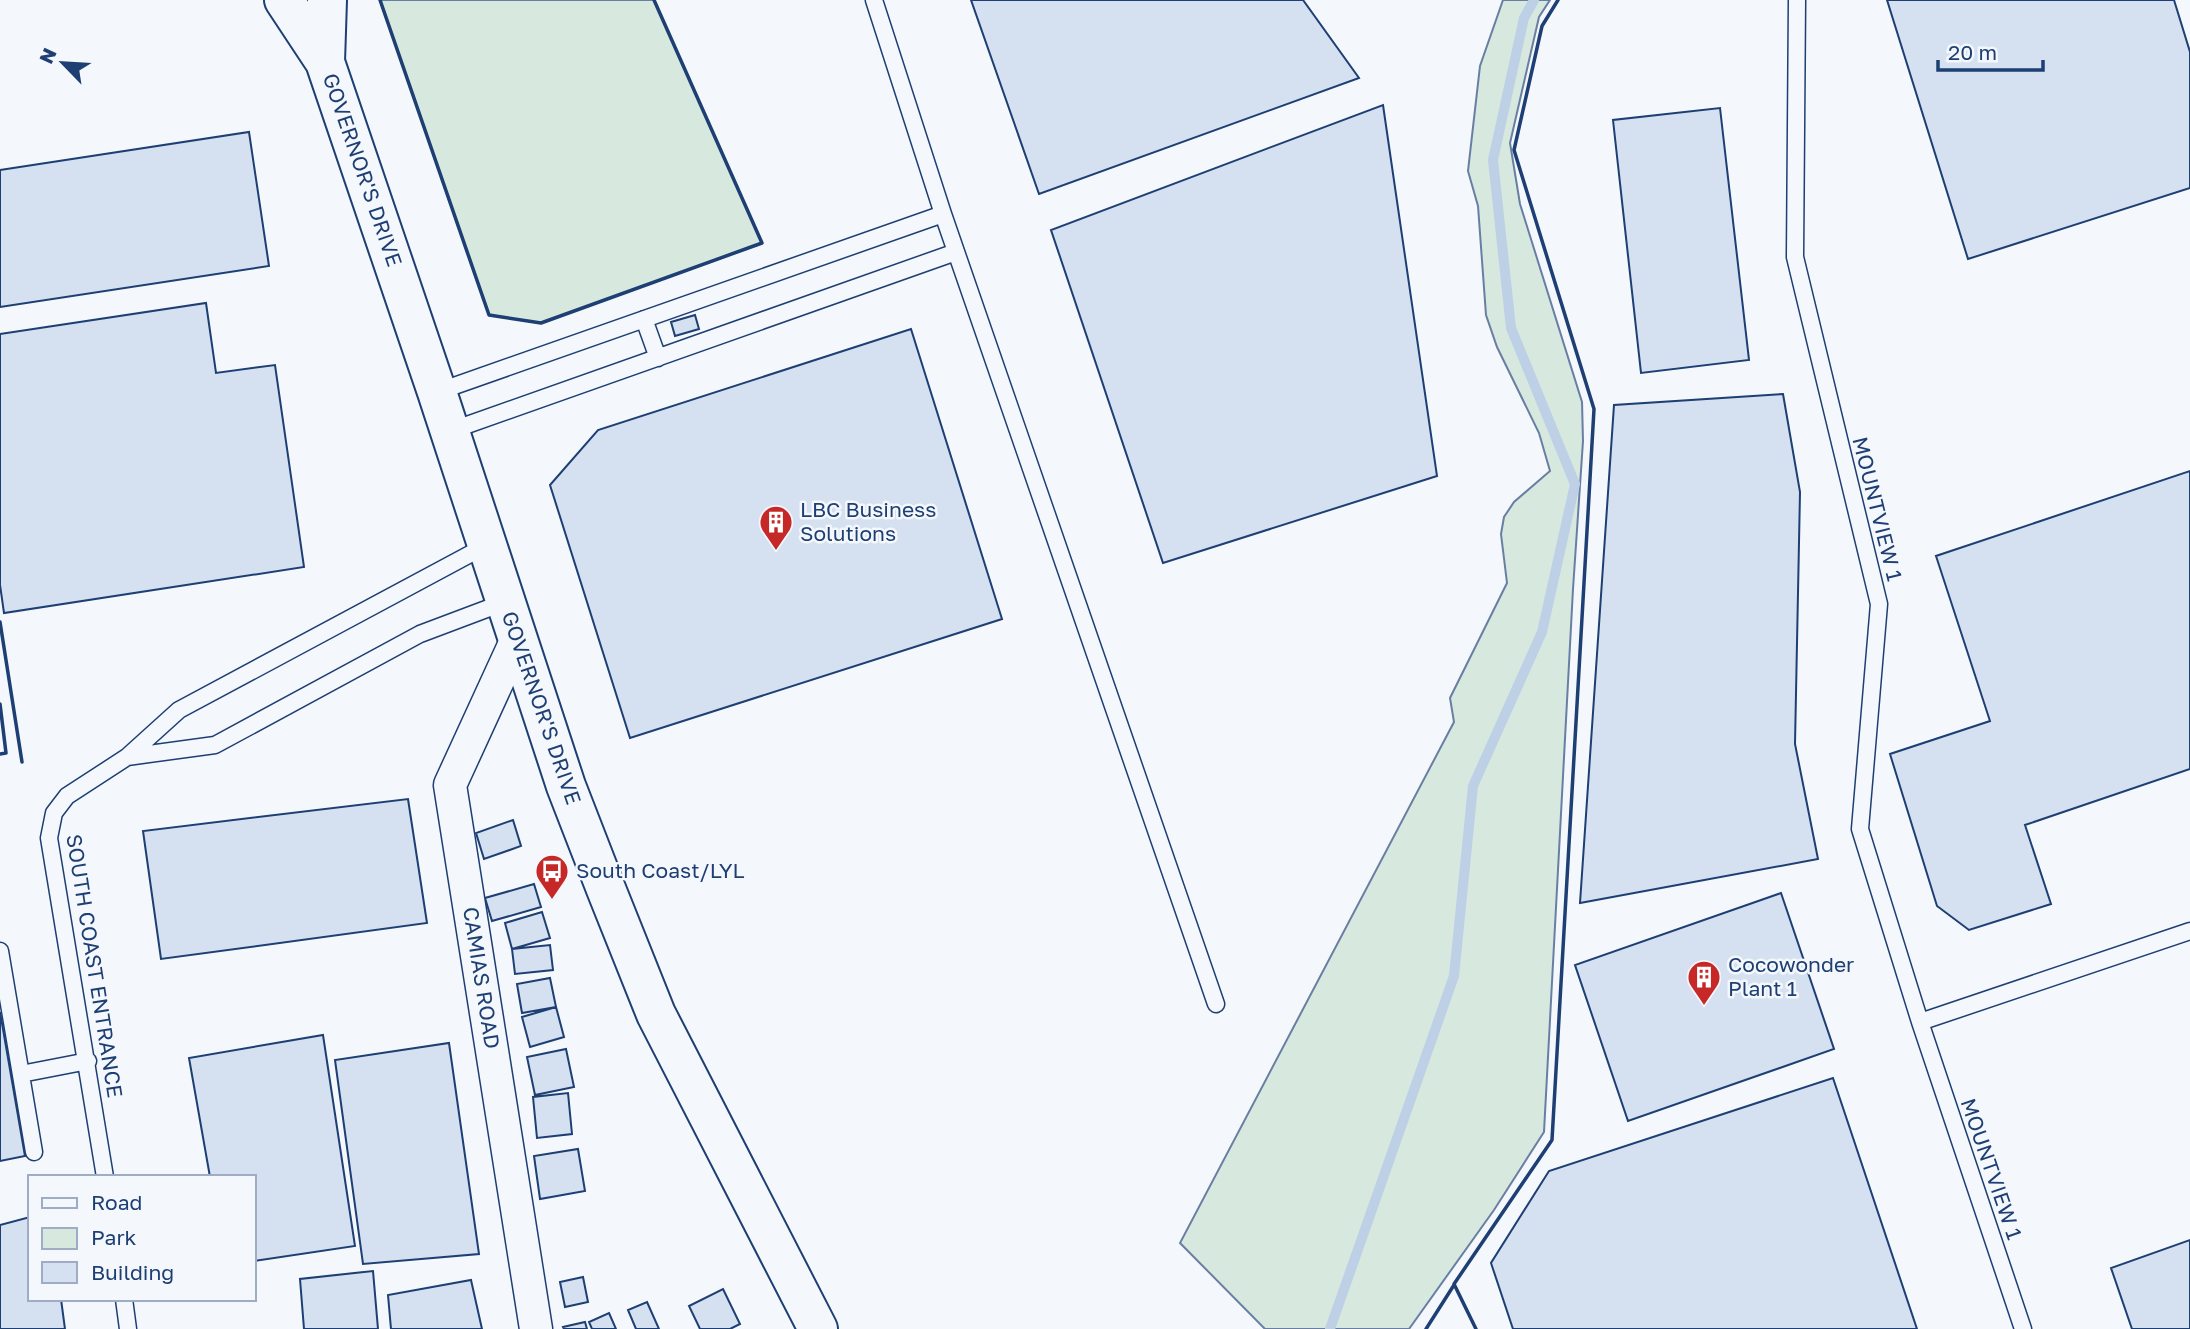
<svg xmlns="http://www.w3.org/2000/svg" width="2190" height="1329" font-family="'Golos Text',sans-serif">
<rect width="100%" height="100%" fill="#f4f7fb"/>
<path fill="#d7e8df" stroke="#687fa3" stroke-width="2" d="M380 0H654L762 243 541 323 489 315Z
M1503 0H1550L1539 17 1510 143 1520 204 1582 402 1583 441 1573 589 1544 1132 1494 1210 1409 1329H1265L1180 1243 1454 722 1450 698 1507 583 1501 534 1504 517 1514 502 1550 471 1539 433 1497 347 1486 315 1478 206 1468 171 1480 66Z"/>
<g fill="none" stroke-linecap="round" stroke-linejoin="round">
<path stroke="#bed0e5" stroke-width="10" d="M1330 1329 1454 976 1473 786 1542 632 1575 484 1511 328 1493 160 1524 18 1534 0"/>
</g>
<path fill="#d5e0f0" stroke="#1d3f73" stroke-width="2" d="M971 0H1303L1359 78 1039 194Z
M1887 0H2174L2190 52V188L1968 259Z
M1383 105 1437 476 1163 563 1051 230Z
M1720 108 1749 360 1641 373 1613 120Z
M249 132 269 266 0 307V170Z
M206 303 216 373 275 365 304 567 4 613 0 585V334Z
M695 315 699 329 675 336 671 322Z
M911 329 1002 619 630 738 550 485 598 430Z
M1783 394 1800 492 1795 744 1818 859 1580 903 1614 405Z
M2190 471V769L2025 825 2051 904 1969 930 1937 906 1890 754 1990 721 1936 556Z
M408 799 427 923 161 959 143 831Z
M513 820 521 846 484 859 476 833Z
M534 884 541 907 492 921 485 898Z
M1781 893 1834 1049 1628 1121 1575 965Z
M542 912 550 938 512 949 505 923Z
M550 945 553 970 515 974 512 949Z
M550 978 556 1007 522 1013 517 984Z
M556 1007 564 1037 530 1047 522 1017Z
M0 1012 25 1156 0 1161Z
M323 1035 355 1246 254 1261V1177H210L189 1058Z
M449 1043 479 1254 363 1264 335 1060Z
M566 1049 574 1087 535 1095 527 1057Z
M1833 1078 1917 1329H1513L1491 1263 1549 1171Z
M568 1093 572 1134 537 1138 533 1097Z
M578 1149 585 1191 540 1199 534 1156Z
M30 1217V1299H61L65 1329H0V1225Z
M2190 1240V1329H2132L2111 1268Z
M373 1271 378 1329H304L300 1279Z
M583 1277 588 1302 565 1307 560 1282Z
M471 1280 482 1329H391L388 1295Z
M723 1289 740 1324 730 1329H700L689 1306Z
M647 1302 659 1329H636L628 1310Z
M609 1313 616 1329H592L589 1322Z
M585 1322 587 1329H564L563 1327Z"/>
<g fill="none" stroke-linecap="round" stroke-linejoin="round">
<defs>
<path id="lane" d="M874 0 943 214 1216 1004
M1797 0 1795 257 1879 604 1860 829 1920 1022 2023 1329
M644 319 658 358
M437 392 943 214
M450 431 956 252
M127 757 215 745 420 634 505 602
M0 951 34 1152
M1920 1022 2190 931
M21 1074 88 1061
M105 1177 49 838 54 813 67 796 127 757 179 710 487 545
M124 1299 128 1329"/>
<path id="street" d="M517 639 450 785 536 1329"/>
<path id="highway" d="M284 0 325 62 437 392 566 786 606 889 656 1014 818 1329
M325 62 327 0"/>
</defs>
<use href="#lane" stroke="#1d3f73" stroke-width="19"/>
<use href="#street" stroke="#1d3f73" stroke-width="35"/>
<use href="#highway" stroke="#1d3f73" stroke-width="42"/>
<use href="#lane" stroke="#f4f7fb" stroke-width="16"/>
<use href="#street" stroke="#f4f7fb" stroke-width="32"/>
<use href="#highway" stroke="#f4f7fb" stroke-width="38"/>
<path stroke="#1d3f73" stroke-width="3.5" d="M380 0 489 315 541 323 762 243 654 0
M0 622 22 762
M0 704 6 753 0 754
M1426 1329 1454 1285
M1476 1329 1454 1284 1552 1140 1594 409 1514 150 1542 26 1558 0"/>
</g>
<defs>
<symbol id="building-pin" viewBox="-11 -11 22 30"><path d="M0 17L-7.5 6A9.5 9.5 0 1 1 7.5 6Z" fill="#c62828" stroke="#f4f7fb"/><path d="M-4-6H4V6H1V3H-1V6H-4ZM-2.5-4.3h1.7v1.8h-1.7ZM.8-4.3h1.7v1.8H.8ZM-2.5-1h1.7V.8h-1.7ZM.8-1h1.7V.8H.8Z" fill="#fff"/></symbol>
<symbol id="bus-pin" viewBox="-11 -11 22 30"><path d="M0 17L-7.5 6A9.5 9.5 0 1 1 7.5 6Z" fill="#c62828" stroke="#f4f7fb"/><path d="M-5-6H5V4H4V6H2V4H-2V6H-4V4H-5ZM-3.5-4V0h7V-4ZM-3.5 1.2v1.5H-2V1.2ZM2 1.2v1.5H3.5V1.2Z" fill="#fff"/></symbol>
</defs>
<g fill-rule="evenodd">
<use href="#building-pin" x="757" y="503" width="38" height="52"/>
<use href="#bus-pin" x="533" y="852" width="38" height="52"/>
<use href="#building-pin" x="1685" y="958" width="38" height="52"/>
</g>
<g text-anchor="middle" stroke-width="5" stroke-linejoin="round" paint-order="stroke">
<g font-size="21" fill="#1d3f73" stroke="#f4f7fb">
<text transform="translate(362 170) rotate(71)" y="7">GOVERNOR'S DRIVE</text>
<text transform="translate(1877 509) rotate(76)" y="7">MOUNTVIEW 1</text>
<text transform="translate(541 708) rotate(71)" y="7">GOVERNOR'S DRIVE</text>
<text transform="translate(94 966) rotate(81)" y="7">SOUTH COAST ENTRANCE</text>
<text transform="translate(481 978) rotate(81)" y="7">CAMIAS ROAD</text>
<text transform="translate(1991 1169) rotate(71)" y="7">MOUNTVIEW 1</text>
</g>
<g font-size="21" fill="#1d3f73" stroke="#f4f7fb" text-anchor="start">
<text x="800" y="517">LBC Business<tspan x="800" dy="24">Solutions</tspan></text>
<text x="576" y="878">South Coast/LYL</text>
<text x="1728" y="972">Cocowonder<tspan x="1728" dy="24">Plant 1</tspan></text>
</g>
</g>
<rect x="28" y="1175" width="228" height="126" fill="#f4f7fb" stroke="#9eadc5" stroke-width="2"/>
<rect x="42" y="1198" width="35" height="10" fill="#f4f7fb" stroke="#9eadc5" stroke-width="2"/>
<text x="91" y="1210" font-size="21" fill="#1d3f73">Road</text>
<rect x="42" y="1228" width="35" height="21" fill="#d7e8df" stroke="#9eadc5" stroke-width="2"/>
<text x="91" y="1245" font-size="21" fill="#1d3f73">Park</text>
<rect x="42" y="1262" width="35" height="21" fill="#d5e0f0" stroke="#9eadc5" stroke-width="2"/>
<text x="91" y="1280" font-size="21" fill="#1d3f73">Building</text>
<g transform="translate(63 63) rotate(295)" stroke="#f4f7fb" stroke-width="5" paint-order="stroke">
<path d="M0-5L12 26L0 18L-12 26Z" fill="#1d3f73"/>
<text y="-10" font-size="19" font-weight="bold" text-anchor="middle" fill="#1d3f73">N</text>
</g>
<path d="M1938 60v10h105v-10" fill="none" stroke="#1d3f73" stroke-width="3.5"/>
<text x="1948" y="60" font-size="21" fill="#1d3f73" stroke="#f4f7fb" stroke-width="5" paint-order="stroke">20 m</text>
</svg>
